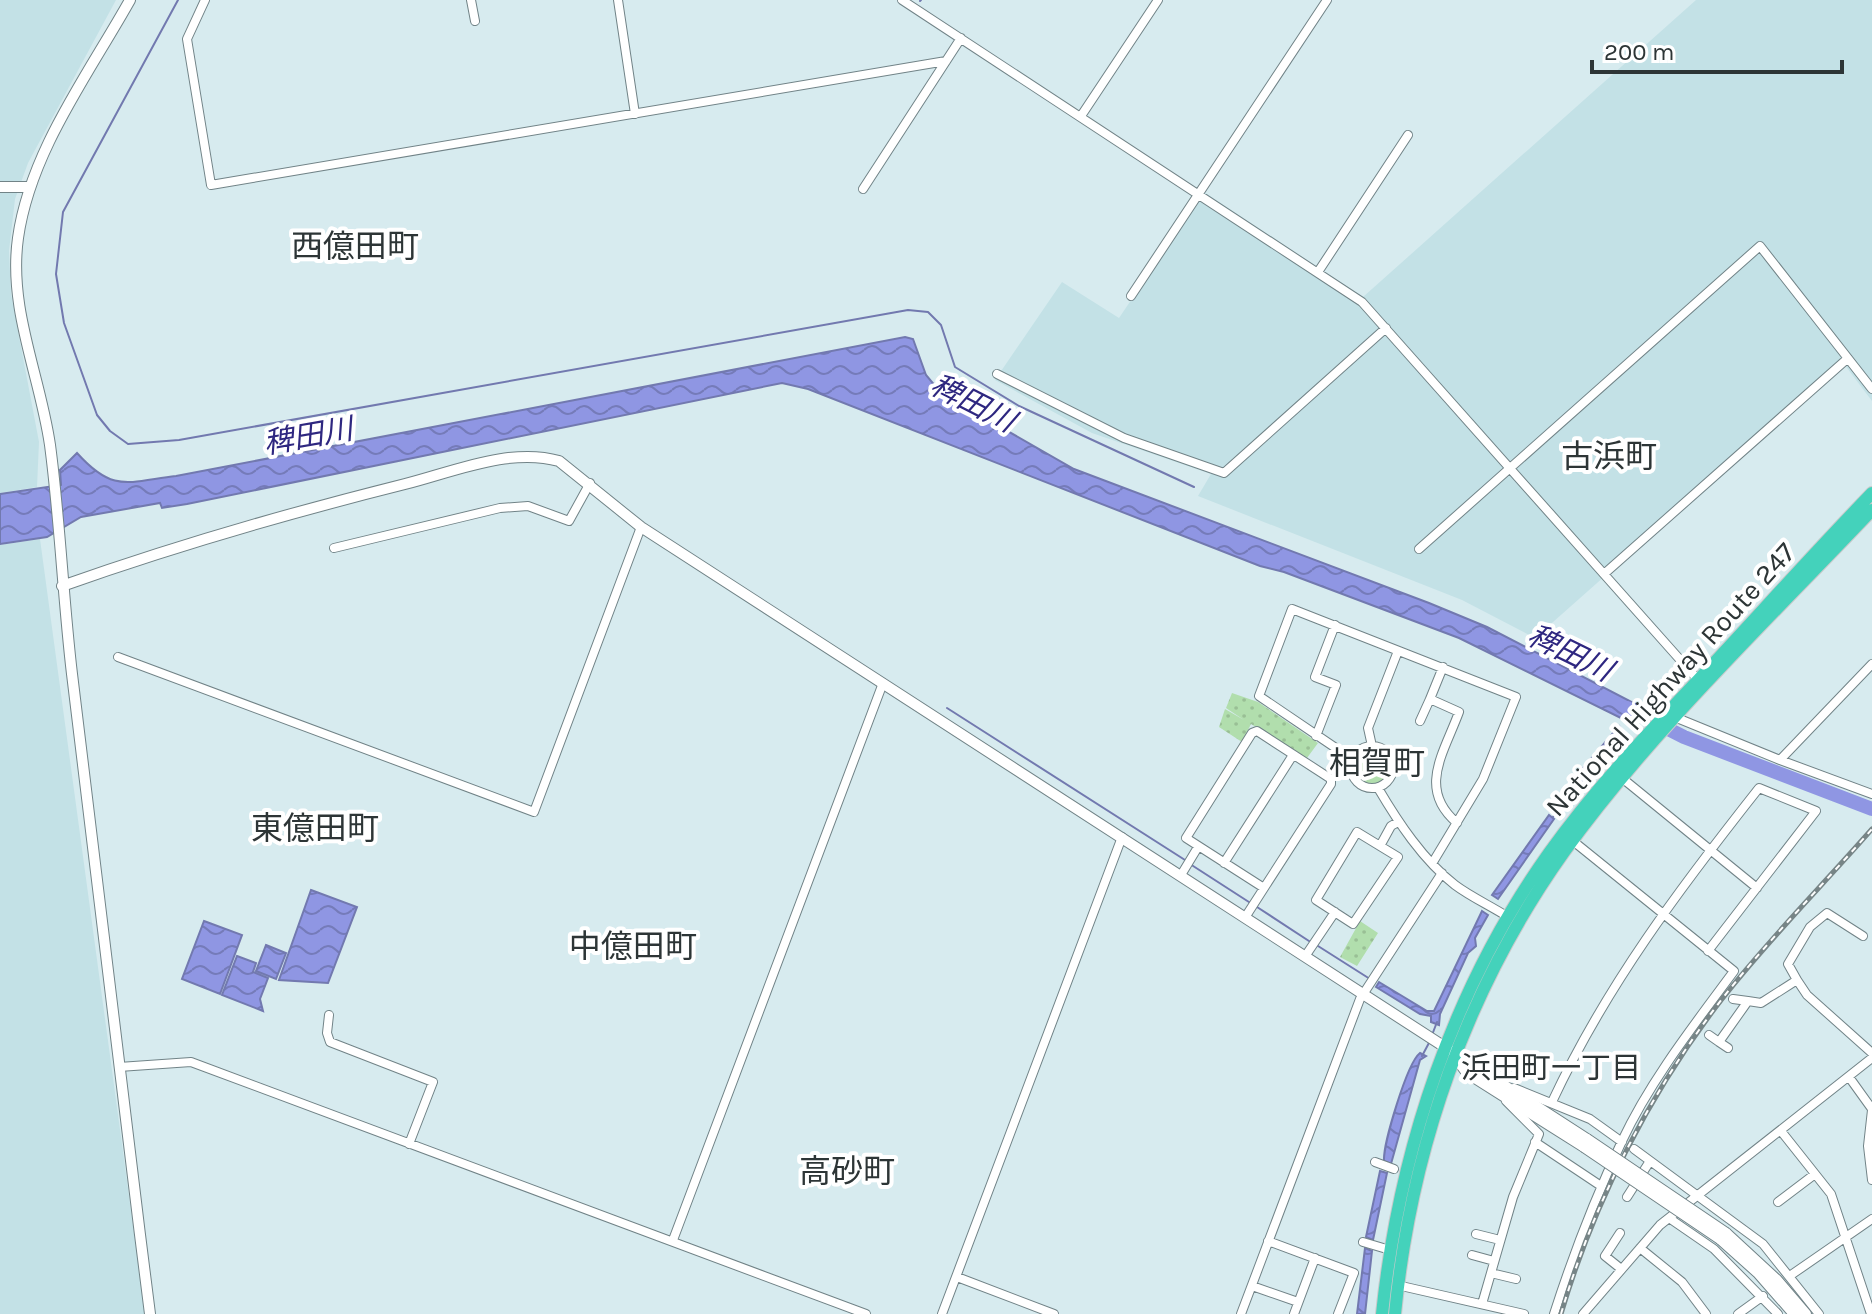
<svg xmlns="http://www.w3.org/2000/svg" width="1872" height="1314" font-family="Karla,'Noto Sans JP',sans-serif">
<defs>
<pattern id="park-dots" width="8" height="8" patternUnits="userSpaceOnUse" patternTransform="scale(2)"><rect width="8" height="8" fill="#b1dead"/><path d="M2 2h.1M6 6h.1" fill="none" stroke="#99bf95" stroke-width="1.8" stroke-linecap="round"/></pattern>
<pattern id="water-waves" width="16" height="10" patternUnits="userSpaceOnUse" patternTransform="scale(2)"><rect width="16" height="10" fill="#8f96e3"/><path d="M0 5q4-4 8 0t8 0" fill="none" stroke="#757bb9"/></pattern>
</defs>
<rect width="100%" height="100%" fill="#d7ebef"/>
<path fill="#c3e1e6" d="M0 0H116L28 163 15 199 9 251 11 294 39 442 37 487 0 493Z
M1696 0H1872V401L1844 364 1535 638 1462 600 1198 496 1211 474 1092 433 995 380 1062 282 1119 318 1204 192 1363 297Z
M40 539 145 1314H0V545Z"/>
<path fill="#b1dead" d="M1355 768a18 18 0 1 1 36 0a18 18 0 1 1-36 0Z"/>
<path fill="url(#park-dots)" d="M1232 693 1258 702 1318 743 1307 758 1251 724 1242 742 1219 727 1225 709 1244 720 1226 708Z
M1360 921 1378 933 1357 966 1340 957Z"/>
<path fill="url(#water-waves)" stroke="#7279af" stroke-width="2" d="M905 337 913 339 926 375 941 393 1074 469 1429 603 1487 627 1649 711 1635 725 1459 638 1284 572 1260 566 808 389 782 383 187 504 162 508 160 503 81 517 47 537 0 544V494L61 485 60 470 77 453C113 493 127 482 176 476Z
M1619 726 1625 733 1573 792 1567 787Z
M1549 815 1554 819 1498 899 1492 895Z
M311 890 357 907 328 983 279 980Z
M1482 911 1488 915 1475 938 1476 946 1468 953 1440 1014 1439 1025 1431 1022V1016L1420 1014 1376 987 1379 982 1427 1011H1434Z
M204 921 242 935 220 994 182 979Z
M266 945 286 953 276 979 256 971Z
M237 956 256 963 253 972 268 978 260 999 263 1011 222 995Z
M1420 1053 1426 1056 1420 1060 1391 1164 1384 1161C1383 1144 1407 1063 1420 1053Z
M1380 1171 1387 1173 1373 1240 1366 1237Z
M1365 1248 1372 1251 1365 1314H1357Z"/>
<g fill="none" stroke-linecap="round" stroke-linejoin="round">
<path stroke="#7279af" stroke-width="2" d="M178 0 63 212 56 274 64 323 97 415 110 431 128 444 179 440 908 310 928 312 941 325 955 367 1019 406 1194 487
M920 1 921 0
M947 708 1185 860
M1553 817 1571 789
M1190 864 1252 904
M1257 907 1312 943
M1318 946 1370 979
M1432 1035 1437 1022
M1422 1056 1430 1041"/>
<path stroke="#8f96e3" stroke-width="14" d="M1627 708 1684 737 1872 809"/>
<defs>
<path id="minor" d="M205 0 187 39 211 185 946 61
M471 0 475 21
M618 0 635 114
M902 0 1362 302 1699 681
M1081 116 1158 0
M863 189 961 38
M1318 272 1408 135
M1131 296 1327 0
M997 374 1124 438 1224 473 1386 328
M334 548 500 508 528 506 569 521 590 483
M1419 549 1760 246 1872 389
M1604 574 1847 359
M118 657 534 812 641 527
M1443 667 1430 699 1459 712C1444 753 1417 789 1457 823
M1677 718 1780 760 1872 664
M1420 721 1430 699
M1316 736 1336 685 1315 677 1335 625
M1351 767a21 21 0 1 1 42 0a21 21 0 1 1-42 0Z
M1372 746 1368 728 1398 651
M1352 759 1259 696 1292 609 1516 697 1483 779 1433 862
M1780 760 1872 794
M1622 778 1757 888
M1378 788C1398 822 1423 860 1455 885 1471 897 1491 906 1508 917
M1357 832 1398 857 1353 924 1316 900Z
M1380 846 1391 826 1398 822
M1224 863 1293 755
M1181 875 1198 847
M1246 916 1331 784V779L1257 731 1252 733 1186 838 1264 888
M1306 955 1335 912
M1797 980 1788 964 1810 927 1827 913 1863 936
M1733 999 1748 1001
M329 1015 327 1033 330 1042 433 1082 409 1144
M1709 1035 1719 1042
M1728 1048 1719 1042 1748 1001 1761 1003 1797 980 1807 995 1872 1053
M119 1067 191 1062 866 1314
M1849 1077 1872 1109
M1514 1088 1590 1119 1622 1142
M1552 1102C1606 986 1680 888 1759 788L1816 811 1708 951
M1872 1110 1868 1146 1872 1180
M1781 1131 1831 1194 1871 1314
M1535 1142 1601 1186
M1634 1149 1763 1244 1819 1314
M1375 1162 1394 1169
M1627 1197 1650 1161
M1778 1202 1815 1174
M1669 1218 1714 1249 1778 1314
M1620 1233 1605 1256 1620 1268
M1476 1234 1500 1240
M673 1240 883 683
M1268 1241 1354 1273 1338 1314
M1363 1242 1390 1250
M1640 1248 1682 1282 1706 1314
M1472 1255 1494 1261
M1491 1273 1516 1279
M1791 1275 1872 1219
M957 1277 1054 1314
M1397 1285 1524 1314
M1252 1286 1298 1302
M1482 1304 1513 1197 1539 1134 1506 1101
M942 1314 1122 837
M1241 1314 1360 999 1442 873
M1294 1314 1315 1258
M1554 1314C1573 1255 1595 1198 1622 1141 1650 1081 1694 1025 1734 971L1573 841
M1583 1314 1660 1225 1872 1058
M1738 1314 1763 1296"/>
<path id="tertiary" d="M130 0C88 75 30 152 18 238 8 309 40 375 50 445 60 520 63 598 72 674 97 888 123 1101 150 1314
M0 187H29
M62 586C175 546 289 513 405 484 453 472 510 447 559 461L641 527 1587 1139
M1458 1061 1467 1073 1584 1147
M1726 1233 1777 1280 1806 1314
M1720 1239 1758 1273 1794 1314"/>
<path id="trunk" d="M1382 1314C1399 1150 1453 988 1549 853 1594 790 1646 735 1699 679 1757 617 1813 554 1872 493
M1395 1314C1411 1149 1467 988 1564 852 1651 731 1769 619 1872 510"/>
</defs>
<use href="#minor" stroke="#718387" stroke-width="10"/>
<use href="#tertiary" stroke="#718387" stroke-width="12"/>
<use href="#trunk" stroke="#c8cacb" stroke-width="14"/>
<use href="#minor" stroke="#fff" stroke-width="8"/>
<use href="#tertiary" stroke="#fff" stroke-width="10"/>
<use href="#trunk" stroke="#44d2bb" stroke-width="12"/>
<defs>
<path id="rail" d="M1561 1314C1594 1202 1650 1092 1722 999 1768 940 1822 886 1872 829"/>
</defs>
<use href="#rail" stroke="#778587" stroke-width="5"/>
<use href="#rail" stroke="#fff" stroke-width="2" stroke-dasharray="6" stroke-linecap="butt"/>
<defs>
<path id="tertiary-bridge" d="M1587 1139 1726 1233
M1584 1147 1720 1239"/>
</defs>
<use href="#tertiary-bridge" stroke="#718387" stroke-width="12" stroke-linecap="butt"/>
<use href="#tertiary-bridge" stroke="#fff" stroke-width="10"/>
</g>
<g text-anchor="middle" stroke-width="8" stroke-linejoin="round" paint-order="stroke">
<g font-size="28" fill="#2d3536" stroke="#fff">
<text transform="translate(1670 679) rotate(-48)" y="10">National Highway Route 247</text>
</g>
<g font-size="30" font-style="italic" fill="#2e2780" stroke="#fff">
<text transform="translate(973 403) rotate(27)" y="10">稗田川</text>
<text transform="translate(308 436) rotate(-10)" y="10">稗田川</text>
<text transform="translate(1570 653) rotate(26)" y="10">稗田川</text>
</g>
<g font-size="30" fill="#2d3536" stroke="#fff">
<text x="1551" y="1078">浜田町一丁目</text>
</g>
<g font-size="32" fill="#2d3536" stroke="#fff">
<text x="355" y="257">西億田町</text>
<text x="1609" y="467">古浜町</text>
<text x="1377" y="774">相賀町</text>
<text x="315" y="839">東億田町</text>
<text x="633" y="957">中億田町</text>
<text x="847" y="1182">高砂町</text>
</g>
</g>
<path d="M1592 60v12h250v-12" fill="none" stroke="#2d3536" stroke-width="4"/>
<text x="1604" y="60" font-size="24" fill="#2d3536" stroke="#ffffff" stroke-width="6" paint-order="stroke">200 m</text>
</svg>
